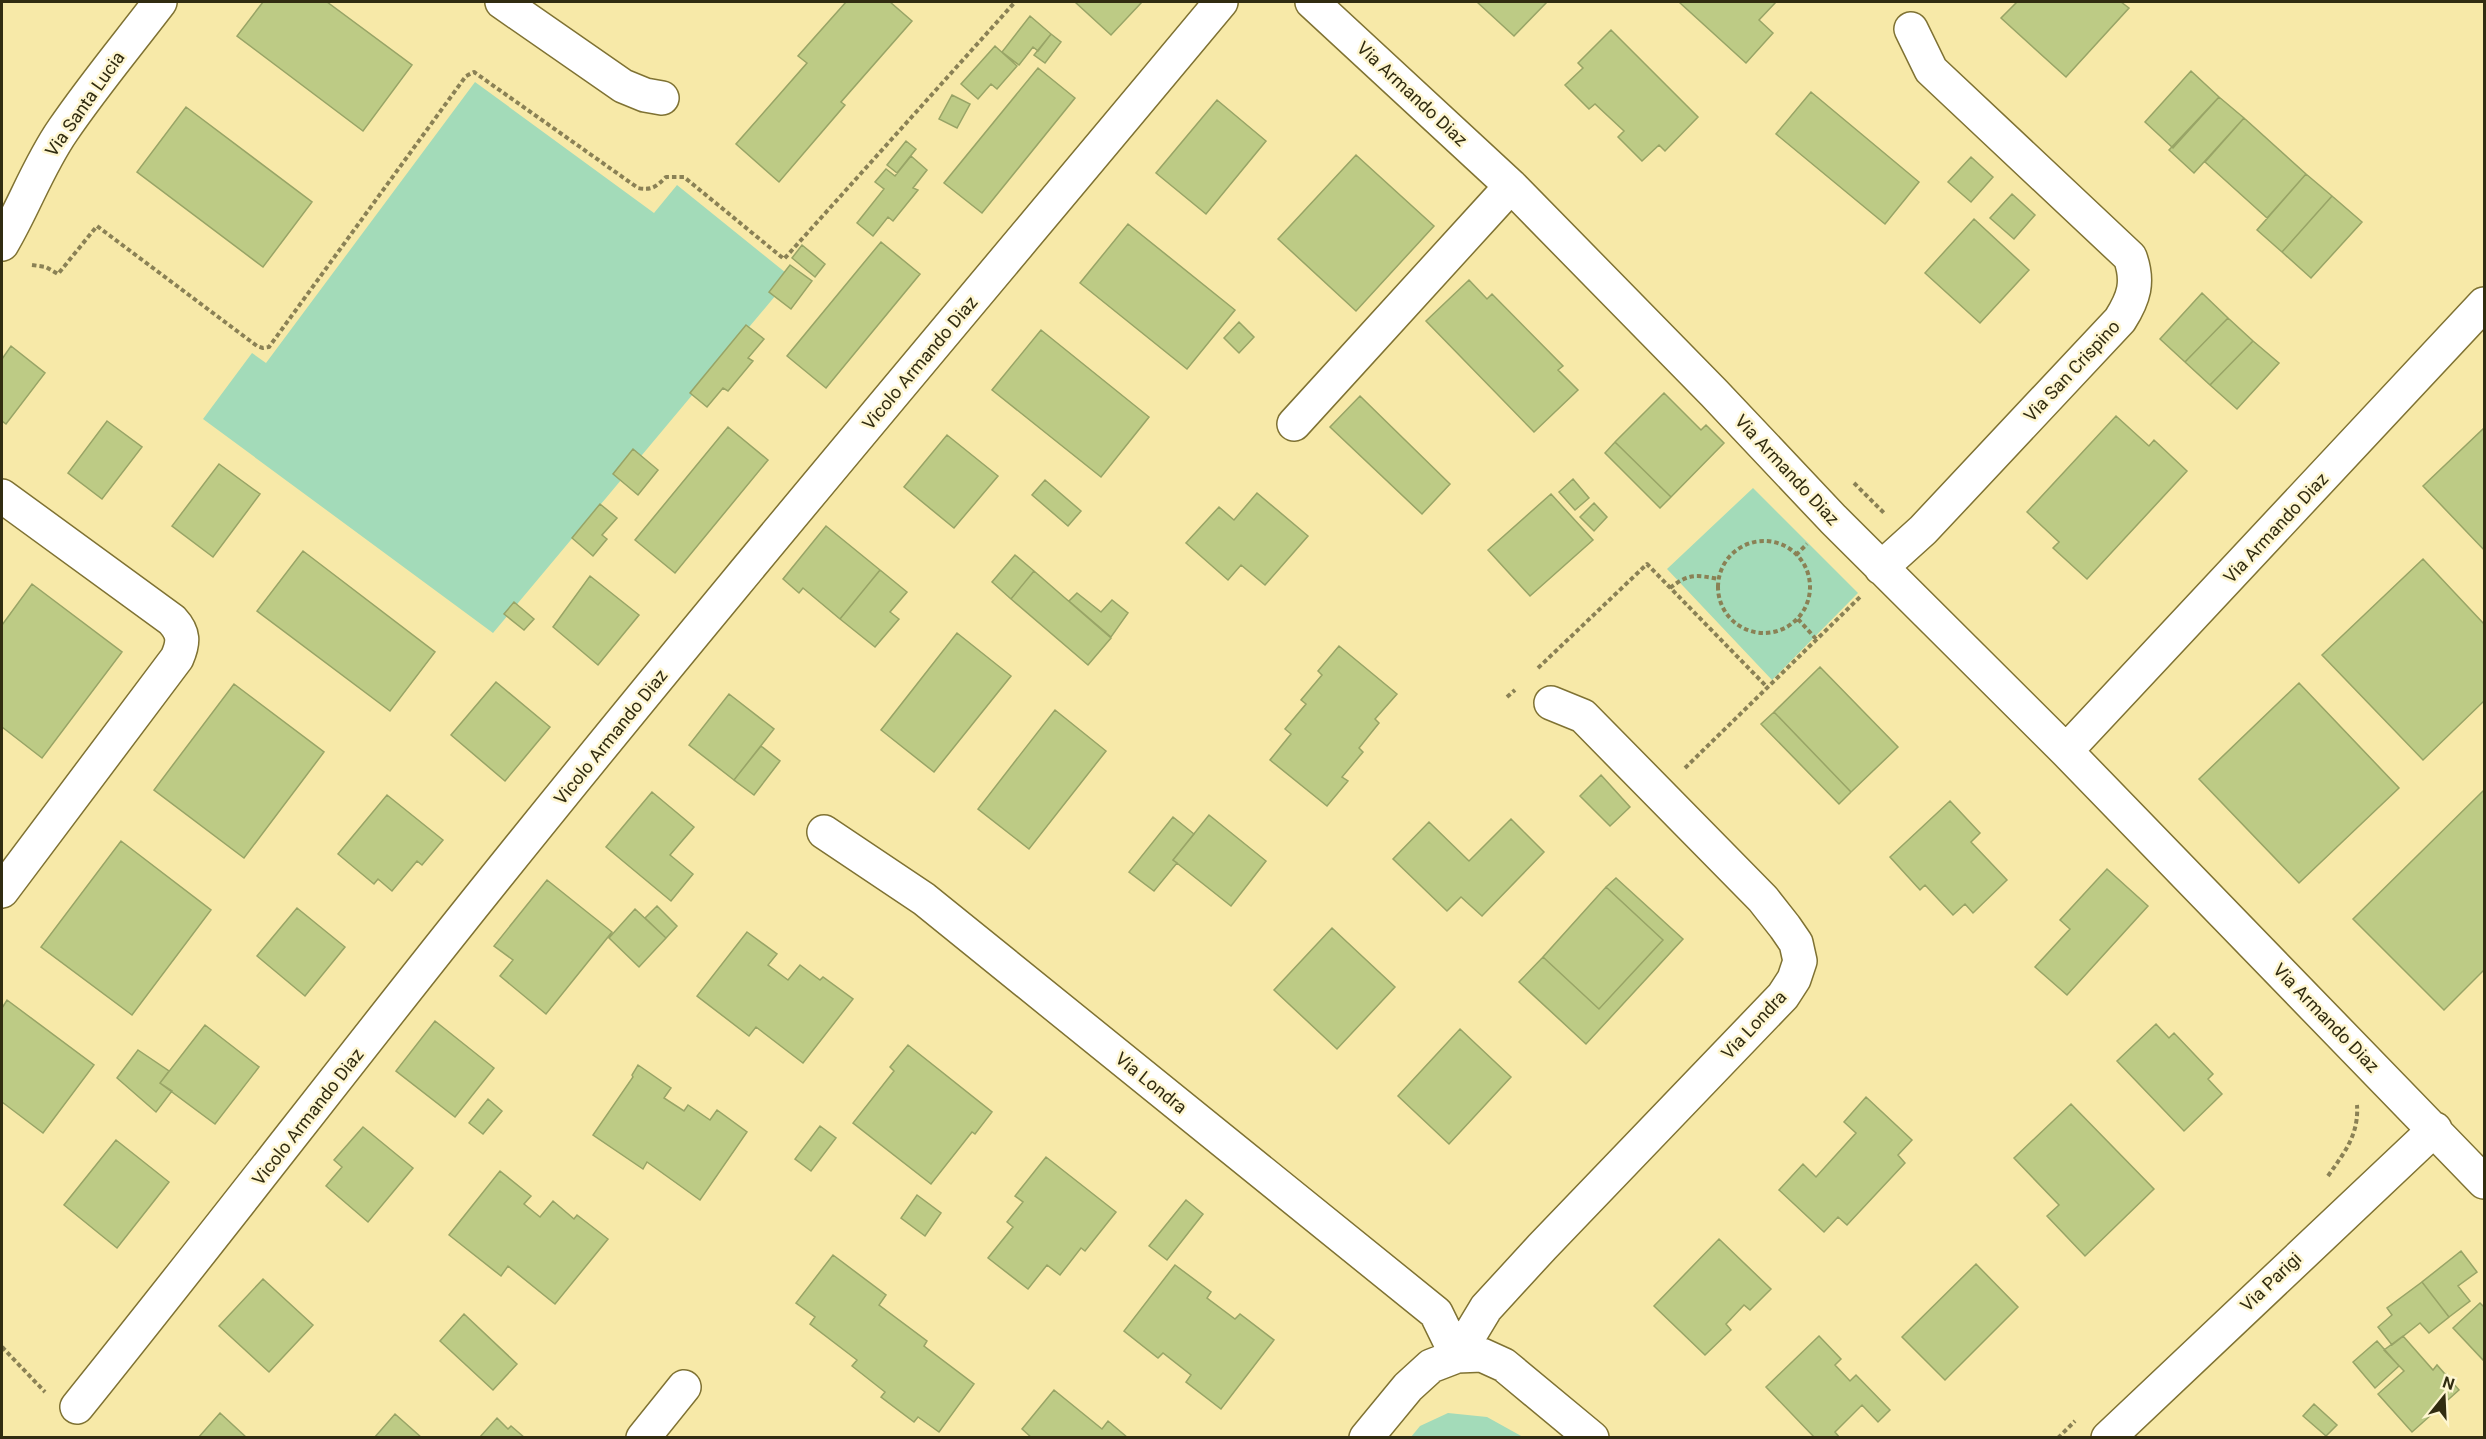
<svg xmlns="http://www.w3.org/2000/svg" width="2486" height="1439" font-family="Roboto,sans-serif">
<rect width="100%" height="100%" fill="#f7e9a8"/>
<path fill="#a3dbb9" d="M475 82 654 213 677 185 791 277 493 633 203 419 252 353 266 363Z
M1753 488 1858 593 1772 680 1667 569Z
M1448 1413 1487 1417 1523 1437H1411L1420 1426Z"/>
<path fill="#bdcb85" stroke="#98a466" stroke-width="1.5" d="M263 2H327L412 65 363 131 237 36Z
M846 2H890L912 21 841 102 845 105 779 182 736 144 807 63 798 56Z
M1075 2H1142L1111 35Z
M1477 2H1547L1514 36Z
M1679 2H1776L1759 20 1773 33 1746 63Z
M2017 2H2121L2129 8 2066 77 2001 18Z
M1030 16 1051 34 1038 51 1033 47 1019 65 1002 52Z
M1611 30 1698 117 1665 151 1659 145 1642 161 1618 137 1624 131 1595 104 1589 109 1565 85 1583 68 1578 63Z
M1051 34 1061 42 1045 63 1034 55Z
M995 46 1017 66 997 89 991 84 978 99 961 84Z
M1038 68 1075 98 982 213 944 183Z
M2191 71 2219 97 2173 148 2145 122Z
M1811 92 1919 182 1885 224 1776 134Z
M952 95 970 104 957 128 939 119Z
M2219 97 2244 118 2194 173 2169 150Z
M1217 100 1266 141 1206 214 1156 173Z
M186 107 312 202 263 267 137 172Z
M2244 118 2306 174 2267 218 2205 162Z
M906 141 916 149 897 173 887 165Z
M1356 155 1434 226 1356 311 1278 239Z
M911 156 927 170 913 188 918 190 893 221 888 217 873 236 857 223 884 189 875 182 886 169 895 176Z
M1971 157 1993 177 1971 202 1948 182Z
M2306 174 2332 196 2282 252 2257 230Z
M2012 194 2035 215 2014 239 1990 218Z
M2332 196 2362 222 2311 278 2282 252Z
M1974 219 2029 270 1980 323 1925 273Z
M1128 224 1235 310 1187 369 1080 283Z
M881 242 920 274 826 388 787 356Z
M802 245 825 264 815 277 792 258Z
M790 265 812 281 791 309 769 292Z
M1469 280 1487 299 1492 294 1563 366 1558 370 1578 390 1534 432 1426 321Z
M2202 293 2228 318 2185 362 2160 339Z
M2228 318 2253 341 2210 385 2185 362Z
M1239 322 1254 337 1239 353 1224 338Z
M746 325 764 339 748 358 753 361 728 391 723 388 707 407 690 393Z
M1041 330 1149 417 1101 477 992 390Z
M2253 341 2279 363 2237 409 2210 385Z
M11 346 45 373 6 424 2 421V359Z
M1664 393 1701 430 1706 425 1724 443 1671 497 1615 442Z
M1360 396 1450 484 1422 514 1330 427Z
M2116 416 2149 446 2154 440 2187 471 2087 579 2053 548 2059 542 2027 512Z
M107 421 142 447 102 499 68 473Z
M728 427 768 460 675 573 635 540Z
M2484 428V550L2423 486Z
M947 435 998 476 954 528 904 487Z
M1615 442 1671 497 1660 508 1605 453Z
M633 449 658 470 638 495 613 474Z
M219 464 260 494 213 557 172 526Z
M1573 479 1589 498 1575 510 1559 492Z
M1045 480 1081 511 1068 526 1032 495Z
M1257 493 1308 536 1265 585 1241 565 1228 580 1186 543 1219 507 1234 520Z
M1551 494 1593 540 1530 596 1488 550Z
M1594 503 1607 517 1594 531 1580 517Z
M600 504 617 518 602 535 607 539 593 556 572 538Z
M826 526 880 570 840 619 803 588 799 593 783 579Z
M303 551 435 652 390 711 257 611Z
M1015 555 1034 571 1011 599 992 582Z
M2423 559 2484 624V701L2423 760 2322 655Z
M880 570 907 592 890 612 899 619 875 647 840 619Z
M1034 571 1111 638 1088 665 1011 599Z
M590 576 639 615 598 665 553 627Z
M32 584 122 652 42 758 2 727V625Z
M1077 593 1101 612 1112 600 1128 613 1111 637 1069 601Z
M514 602 534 619 524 630 504 614Z
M957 633 1011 676 934 772 881 730Z
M1339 646 1397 694 1375 719 1379 723 1359 748 1363 752 1342 777 1348 781 1327 806 1270 760 1291 734 1285 729 1306 704 1301 700 1322 675 1318 671Z
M1820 667 1898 747 1851 792 1774 712Z
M496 682 550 727 505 781 451 735Z
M2299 683 2399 788 2299 883 2199 779Z
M234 684 324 752 244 858 154 790Z
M729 694 774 729 734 780 689 745Z
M1055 710 1106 751 1029 849 978 809Z
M1774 712 1851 792 1839 804 1761 724Z
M761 746 780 761 754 795 734 780Z
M1601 775 1630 807 1610 826 1580 796Z
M2483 791 2484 792V970L2444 1010 2353 919Z
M652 792 694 827 670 855 693 874 671 901 606 847Z
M387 795 443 840 422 865 417 861 392 891 378 879 374 884 338 854Z
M1950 801 1980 833 1971 842 2007 880 1973 913 1965 904 1953 915 1925 885 1920 890 1890 857Z
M1209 815 1266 861 1231 906 1173 860Z
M1173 817 1194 834 1173 860 1177 863 1154 891 1129 872Z
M1511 819 1544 852 1482 916 1461 897 1447 911 1393 859 1429 822 1469 861Z
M121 841 211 910 132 1015 41 947Z
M2107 869 2148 906 2067 995 2035 967 2070 929 2060 920Z
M1616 878 1683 939 1586 1044 1519 982 1543 957 1599 1009 1663 940 1606 887Z
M547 880 612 932 546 1014 500 976 513 960 494 946Z
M1606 887 1663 940 1599 1009 1543 957Z
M657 906 677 926 666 938 645 918Z
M297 908 345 947 305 996 257 956Z
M635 909 666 938 639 967 609 938Z
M1332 928 1395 987 1337 1049 1274 990Z
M747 932 777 954 768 965 788 980 800 965 820 980 823 977 853 999 803 1063 756 1027 749 1036 697 996Z
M7 1000 94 1065 43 1133 2 1102V1008Z
M435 1021 494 1068 455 1117 396 1071Z
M2156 1024 2169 1038 2174 1033 2213 1074 2208 1079 2222 1094 2184 1131 2117 1061Z
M205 1025 259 1067 215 1124 160 1083Z
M1460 1029 1511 1077 1449 1144 1398 1096Z
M908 1045 992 1112 975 1134 972 1132 931 1184 853 1123 894 1071 890 1067Z
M138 1050 169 1071 160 1083 172 1091 156 1112 117 1078Z
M638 1065 671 1088 664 1098 684 1111 688 1105 710 1120 717 1110 747 1132 700 1200 647 1162 643 1169 593 1135 633 1077 632 1075Z
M1866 1097 1912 1140 1898 1155 1905 1163 1847 1225 1838 1217 1824 1232 1779 1190 1803 1164 1816 1177 1856 1133 1844 1122Z
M488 1099 502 1111 483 1134 469 1123Z
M2071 1104 2154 1189 2085 1256 2047 1216 2059 1205 2014 1158Z
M820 1126 836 1138 811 1171 795 1159Z
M363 1127 413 1168 368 1222 326 1186 342 1167 334 1160Z
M116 1140 169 1182 117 1248 64 1205Z
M1046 1157 1116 1212 1085 1251 1081 1248 1060 1275 1047 1265 1028 1289 988 1258 1013 1227 1007 1222 1023 1202 1015 1196Z
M500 1171 531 1196 524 1204 540 1217 553 1201 574 1219 577 1215 608 1239 555 1304 508 1266 501 1276 449 1235Z
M917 1195 941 1213 925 1236 901 1218Z
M1186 1200 1203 1214 1167 1260 1149 1246Z
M1719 1239 1771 1289 1750 1310 1744 1305 1726 1324 1731 1330 1705 1355 1654 1306Z
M2461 1251 2477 1272 2458 1286 2470 1301 2449 1317 2422 1282Z
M833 1255 886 1295 879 1305 927 1341 924 1346 974 1384 939 1432 918 1417 914 1422 881 1397 885 1392 852 1366 857 1360 810 1324 815 1317 796 1303Z
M1976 1264 2018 1307 1945 1380 1902 1337Z
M1175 1265 1211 1292 1207 1298 1235 1319 1240 1314 1274 1340 1221 1409 1186 1382 1191 1375 1163 1353 1158 1358 1124 1331Z
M263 1279 313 1325 269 1372 219 1326Z
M2422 1282 2449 1317 2429 1333 2420 1323 2392 1345 2378 1327 2392 1315 2387 1308Z
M2480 1303 2484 1307V1361L2453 1328Z
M464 1314 517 1364 493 1390 440 1341Z
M1819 1336 1841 1359 1835 1365 1850 1381 1856 1375 1890 1410 1878 1422 1862 1405 1835 1432 1840 1438H1815L1766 1387Z
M2403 1336 2433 1370 2437 1365 2459 1390 2412 1432 2378 1394 2404 1371 2384 1350Z
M2377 1341 2399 1366 2375 1388 2353 1362Z
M1054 1390 1102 1429 1108 1421 1128 1438H1032L1022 1429Z
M2314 1404 2337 1425 2326 1436 2303 1416Z
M220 1413 247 1438H198Z
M395 1414 422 1438H374Z
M497 1418 508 1429 511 1426 525 1438H479Z"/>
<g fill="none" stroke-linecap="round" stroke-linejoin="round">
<defs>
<path id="minor" d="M502 2 623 86 645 95 662 98
M1312 2 1511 186 1714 393 1833 519 2066 751 2484 1182
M2 244C24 207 38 166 63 130 93 86 128 44 160 2
M1294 424 1511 186
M2 496 172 620C184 633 184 642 177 658L2 891
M1881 568 1923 530 2120 320C2134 298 2139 282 2130 257L1931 70 1911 29
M2066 751 2484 304
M824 832 924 899 1436 1313 1457 1356 1482 1355 1504 1365 1592 1438
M77 1407C201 1253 321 1097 444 942 697 624 961 314 1221 2
M643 1438 684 1387
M1366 1438 1408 1387 1431 1366 1457 1356 1486 1308 1542 1247 1783 996 1794 979 1800 961 1796 943 1785 927 1763 899 1583 716 1551 703
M2108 1438 2435 1129"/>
</defs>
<use href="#minor" stroke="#7f7233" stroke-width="36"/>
<path stroke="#8a8155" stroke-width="4" stroke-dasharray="4.5 3" stroke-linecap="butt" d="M32 265 46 267 58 274 97 226 257 346 263 348 269 347 466 76 474 72 638 188C652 191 657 186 666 177H684L784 259 1015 2
M1854 483 1885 514
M1718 587a46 46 0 1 1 92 0a46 46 0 1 1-92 0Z
M1796 555 1807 544
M1670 588C1689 573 1696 575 1719 579
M1798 619 1816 639
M1538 668 1647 564 1767 687
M1507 697 1515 690
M1685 768 1860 597
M2328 1176C2344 1153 2359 1135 2357 1105
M2 1347 45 1392
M2058 1438 2075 1421"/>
<use href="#minor" stroke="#fff" stroke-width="33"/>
</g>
<g text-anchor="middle" stroke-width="5" stroke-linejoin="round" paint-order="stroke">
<g font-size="18" fill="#312c11" stroke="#fef6d0">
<text transform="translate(1412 94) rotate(43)" y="6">Via Armando Diaz</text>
<text transform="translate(85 104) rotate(-55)" y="6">Via Santa Lucia</text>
<text transform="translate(920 363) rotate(-50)" y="6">Vicolo Armando Diaz</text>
<text transform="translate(2072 371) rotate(-47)" y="6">Via San Crispino</text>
<text transform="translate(1787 470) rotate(47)" y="6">Via Armando Diaz</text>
<text transform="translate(2276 528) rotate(-47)" y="6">Via Armando Diaz</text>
<text transform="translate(611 737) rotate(-51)" y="6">Vicolo Armando Diaz</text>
<text transform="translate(2326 1018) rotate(46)" y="6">Via Armando Diaz</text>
<text transform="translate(1754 1025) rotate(-47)" y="6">Via Londra</text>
<text transform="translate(1151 1083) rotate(39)" y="6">Via Londra</text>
<text transform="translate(308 1117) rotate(-52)" y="6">Vicolo Armando Diaz</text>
<text transform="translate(2271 1282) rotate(-44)" y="6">Via Parigi</text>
</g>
</g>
<rect width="2486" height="1439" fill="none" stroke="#312c11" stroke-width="6"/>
<g transform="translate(2444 1397) rotate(18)" stroke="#fef6d0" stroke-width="4.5" paint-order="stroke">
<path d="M0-4.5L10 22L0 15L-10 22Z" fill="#312c11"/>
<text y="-9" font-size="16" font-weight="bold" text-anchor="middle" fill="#312c11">N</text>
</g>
</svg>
